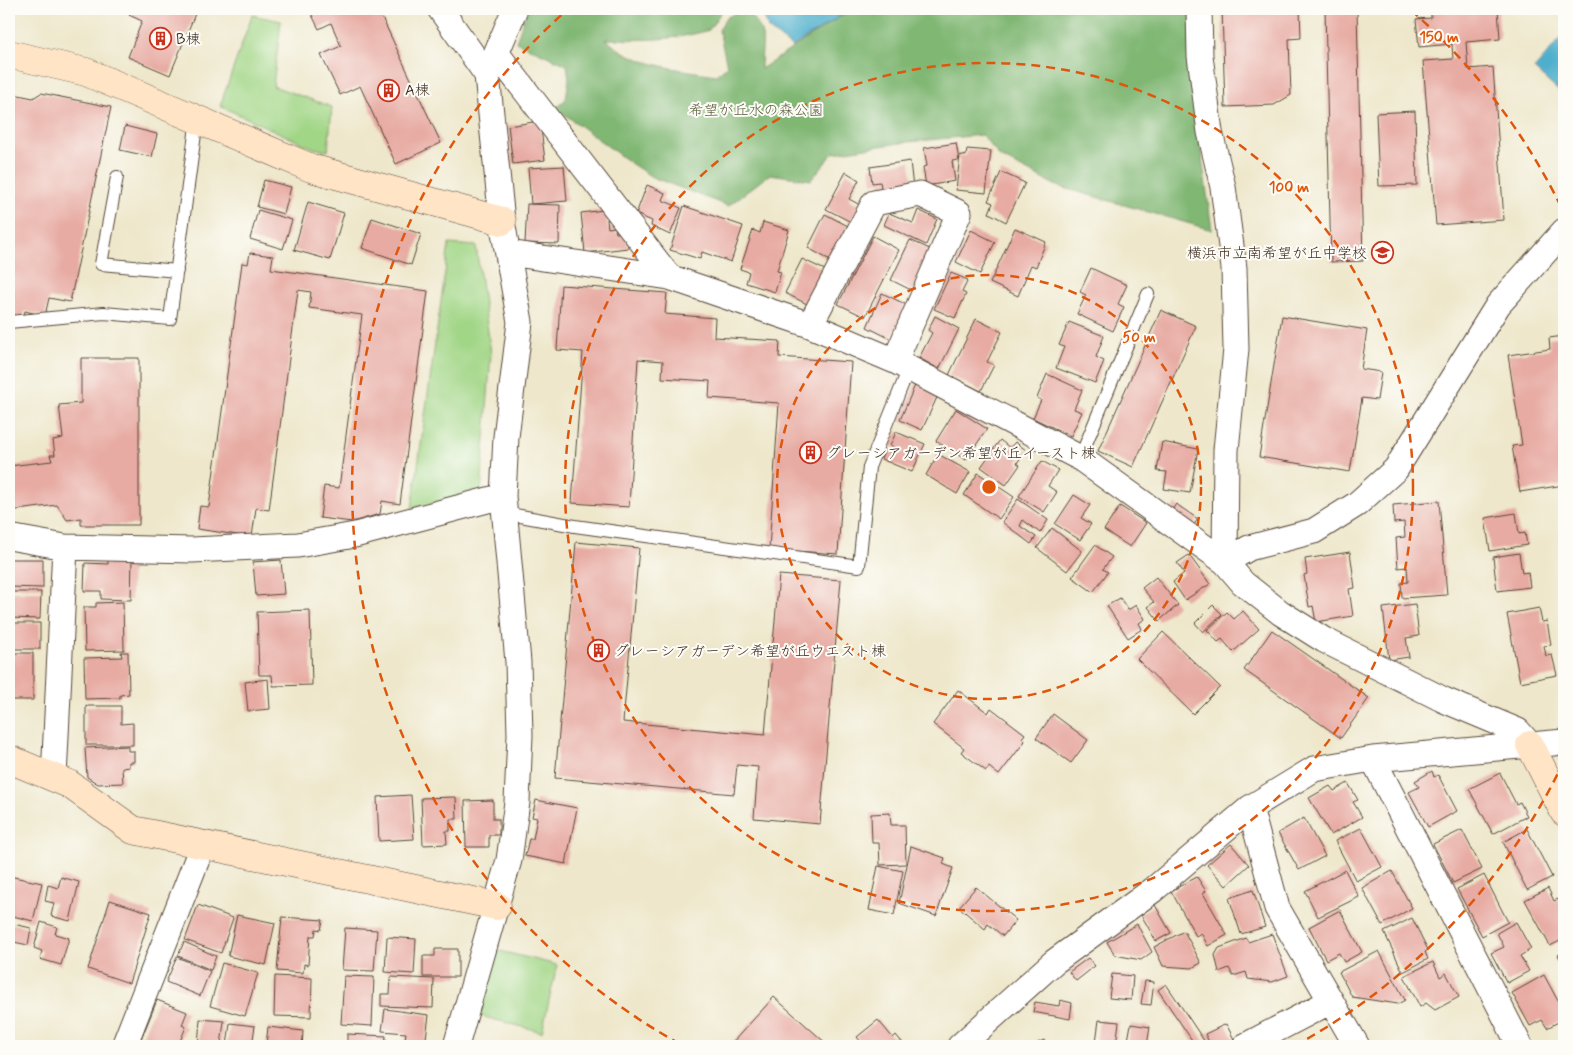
<svg xmlns="http://www.w3.org/2000/svg" width="1573" height="1055" font-family="Mynerve,'Klee One',sans-serif">
<rect width="100%" height="100%" fill="#fdfcf7"/>
<filter id="ink" filterUnits="userSpaceOnUse"><feTurbulence type="fractalNoise" baseFrequency=".02" numOctaves="2"/><feDisplacementMap in="SourceGraphic" scale="10" xChannelSelector="R" yChannelSelector="G"/><feConvolveMatrix kernelMatrix="1 2 1 2 8 2 1 2 1" color-interpolation-filters="sRGB"/></filter>
<filter id="wash" filterUnits="userSpaceOnUse"><feTurbulence type="fractalNoise" baseFrequency=".0096" numOctaves="4" result="noise"/><feDisplacementMap in="SourceGraphic" scale="20" xChannelSelector="R" yChannelSelector="G"/><feGaussianBlur stdDeviation="1.12" result="paint"/><feColorMatrix in="noise" values="0 0 0 0 0 0 0 0 0 0 0 0 0 0 0 0 0 1.4 0 .05"/><feComposite in="paint" operator="in"/></filter>
<g filter="url(#wash)">
<rect width="100%" height="100%" fill="#eee7cb"/>
<path fill="#a1d686" stroke="#6e8052" d="M252 15 281 21 273 86 332 107 328 151 313 148 220 106Z
M449 244 476 246 491 353 481 492 412 508Z
M492 949 557 965 542 1032 473 1014Z"/>
<path fill="#80b773" stroke="#5e7048" d="M527 9H723L709 30C673 41 642 40 606 39 634 66 679 69 716 75L727 66 719 30 726 18 743 9C770 32 761 39 761 69L852 9H1191L1193 93 1212 230 1057 186 1000 157 982 135 907 142 833 153 811 180 770 174 728 206 652 177 629 162 556 108 566 99 569 79 567 65 516 42Z"/>
<path fill="#4dafcc" stroke="#446c75" d="M762 9H852L792 47 768 29Z
M1564 34V96L1534 69Z"/>
<g id="blocks">
<path fill="#e7aba3" d="M131 9H197L170 75 128 57 142 21 129 15Z
M309 9H378L441 143 396 164 360 86 340 95 321 55 341 46 331 23 319 29Z
M1222 9H1300L1301 38 1289 39 1291 95 1274 105 1225 107Z
M1325 9H1357L1363 261 1331 262Z
M1431 9H1498L1500 39 1466 42 1468 69 1493 67 1504 220 1436 225 1423 61 1453 59 1452 44 1419 47 1416 19 1431 18Z
M9 93 33 98 41 93 111 107 70 302 49 298 45 316 25 311 23 319 9 316Z
M1415 111 1417 185 1379 186 1376 113Z
M540 121 545 160 513 164 508 126Z
M125 126 157 134 152 157 120 150Z
M956 143 959 160 952 161 955 181 926 186 923 167 927 166 924 148Z
M967 149 991 151 986 193 956 190 960 155 966 156Z
M910 161 913 188 882 192 880 182 872 183 870 167Z
M564 166 567 201 531 204 528 168Z
M846 172 859 180 849 199 860 205 851 222 826 209Z
M1001 172 1025 183 1006 222 989 213 993 203 988 201Z
M264 180 291 187 284 214 257 207Z
M647 185 665 193 662 200 681 208 670 235 651 226 652 221 636 214Z
M308 202 344 213 330 260 294 250Z
M527 204 560 205 559 244 525 243Z
M684 206 743 226 731 262 702 252 700 259 670 250Z
M611 209 612 219H607L608 228 615 227 616 233 627 232 628 248 585 253 581 213Z
M258 210 292 220 283 249 250 239Z
M918 210 937 219 926 245 884 225 889 213 913 223Z
M825 214 848 226 830 260 808 248Z
M372 218 421 234 411 265 362 248Z
M763 222 789 230 777 271 781 272 775 292 746 283 749 272 740 269 753 230 760 233Z
M1015 228 1046 242 1036 267 1031 265 1018 296 990 283Z
M971 230 995 242 980 274 956 262Z
M873 236 899 250 865 317 838 304Z
M910 240 932 250 913 291 891 280Z
M250 253 273 256 271 269 428 291 400 504 382 501 380 514 352 522 320 518 324 486 339 488 362 315 309 308 311 292 298 290 269 510 256 508 252 537 197 529 200 506 209 507 242 263 248 264Z
M802 259 825 270 821 277 825 278 807 304 785 293Z
M1091 268 1127 285 1118 304 1124 307 1113 331 1077 314 1086 295 1080 292Z
M951 273 968 280 962 292 966 294 955 318 934 309Z
M561 285 667 293 665 314 715 318 714 337 780 341 779 357 851 362 838 554 769 549 779 403 709 398 710 381 662 378 663 361 638 359 629 507 572 503 583 352 557 350Z
M882 293 907 305 891 339 867 327Z
M1161 310 1196 326 1133 467 1098 451Z
M935 316 959 329 939 369 919 358 932 333 928 330Z
M1282 316 1367 330 1361 369 1381 372 1377 400 1362 398 1350 472 1259 457Z
M976 319 1002 332 987 362 994 365 981 391 949 375Z
M1069 322 1104 336 1096 357 1104 361 1095 383 1056 368 1064 347 1059 345Z
M1564 336V485L1520 492 1512 446 1522 445 1508 355 1550 349 1549 338Z
M81 358H139V525H81V518L67 520 57 505 9 511V466L52 461 50 455H55L53 440 63 438 59 405 81 403Z
M1047 374 1082 390 1074 409 1082 412 1071 436 1033 418 1041 400 1037 398Z
M916 383 939 393 922 430 900 420Z
M956 409 987 429 966 460 936 441Z
M896 432 925 444 912 472 881 459 885 450 894 454 896 448 890 446Z
M1000 440 1010 448 1015 442 1026 450 1017 463 1020 465 1006 485 981 467Z
M1162 442 1198 449 1190 493 1164 489 1167 472 1157 471Z
M938 454 970 472 957 494 926 475Z
M1042 461 1058 470 1048 486 1057 492 1044 512 1019 496Z
M978 473 1014 497 999 519 964 495Z
M1074 495 1090 505 1081 518 1091 524 1080 540 1055 524Z
M1018 499 1048 520 1040 533 1023 520 1020 526 1036 537 1031 544 1002 522Z
M1439 501 1447 595 1402 598 1401 583 1408 582 1407 567 1398 568 1396 538 1405 537 1404 522 1394 523 1393 505Z
M1176 504 1198 519 1191 529 1170 513Z
M1120 506 1146 523 1130 547 1104 530Z
M1516 513 1519 534 1525 533 1527 545 1490 551 1485 518Z
M1052 528 1082 551 1067 571 1037 548Z
M576 542 639 548 623 722 765 735 779 575 841 580 820 824 754 818 758 767 737 765 734 794 555 778Z
M1095 545 1112 557 1103 569 1108 572 1093 592 1072 577Z
M1350 552 1355 588 1349 589 1353 616 1316 622 1313 606 1309 607 1304 575 1307 574 1305 559Z
M1519 553 1522 573 1528 572 1530 587 1497 591 1493 557Z
M1189 555 1210 584 1185 600 1173 582 1184 573 1177 563Z
M108 557 132 558 131 600 101 599V591H84L85 563 108 564Z
M9 559H43V588L9 587Z
M281 560 284 594 256 596 253 562Z
M1156 577 1178 605 1159 621 1148 607 1154 602 1142 588Z
M9 592H41L40 619 9 618Z
M1120 598 1128 610 1136 605 1145 619 1139 623 1142 629 1128 638 1107 606Z
M123 602 124 650 85 651 84 607H96V603Z
M1415 604 1419 636 1406 638 1409 657 1389 660 1383 608Z
M1213 605 1222 614 1203 632 1195 623Z
M1539 608 1542 622 1547 621 1551 645 1544 646 1546 656 1552 655 1557 675 1520 682 1507 614Z
M310 610 312 685 273 686 272 675H259L257 612Z
M1243 611 1259 629 1233 652 1222 639 1218 642 1207 630 1227 612 1234 619Z
M9 623H40V649H9Z
M1272 630 1369 698 1341 738 1244 670Z
M1163 632 1220 687 1193 714 1137 659Z
M121 652H128L129 694 120 695V698L85 699 84 658 122 657Z
M9 653H33V700H9Z
M268 679 270 709 248 711 245 682Z
M958 690 988 713 991 708 1025 734 1022 738 1025 741 999 775 989 767 986 771 961 752 964 748 933 724Z
M86 706H121V724L133 723V745H86Z
M1053 714 1088 740 1071 763 1036 738Z
M128 746V751H134V762H129V767L122 768 123 783 98 784 87 777 85 748Z
M1432 771 1434 777 1438 775 1457 811 1428 827 1409 792 1419 787 1415 781Z
M1500 773 1516 804 1520 802 1527 816 1493 834 1469 789Z
M1348 783 1358 800 1353 802 1362 817 1331 835 1309 798 1330 786 1334 791Z
M411 795 414 839 379 841 377 797Z
M456 797 457 819H450V831H446L447 844 423 845 421 798Z
M493 800V819H499V835H489V847H466L465 801Z
M536 800 577 808 566 864 525 856 529 839H533L537 818 532 817Z
M890 813 891 825H905L906 864 880 865 879 843H872L871 814Z
M1304 818 1325 856 1299 870 1278 833Z
M1361 828 1382 867 1356 881 1335 841Z
M1527 829 1552 877 1527 890 1503 842Z
M1462 830 1482 869 1453 883 1433 844Z
M1231 844 1249 865 1226 886 1207 865Z
M911 846 945 858 943 864 953 868 936 916 899 903Z
M878 866 903 871 894 915 869 910Z
M1345 870 1359 897 1318 917 1305 891Z
M1392 871 1412 908 1382 925 1362 888Z
M1484 875 1508 922 1482 936 1457 889Z
M9 876 42 883 33 921 9 915Z
M61 877 79 882 70 921 51 916 54 903 45 901 48 885 58 888Z
M1197 877 1206 891 1203 893 1227 935 1208 946 1201 933 1196 936 1171 891Z
M976 887 1016 920 1003 936 988 924 985 929 959 907Z
M1548 888 1554 901 1558 899 1562 907 1564 905V939L1550 946 1525 900Z
M1253 890 1265 927 1241 934 1229 898Z
M110 900 151 913 129 983 88 969Z
M198 905 233 918 221 953 185 940Z
M1155 905 1171 933 1156 941 1140 913Z
M1340 910 1362 952 1344 962 1339 953 1326 960 1309 927Z
M237 915 275 923 266 965 228 956Z
M282 917 323 920 321 930 316 929 315 936H310L308 965 304 964 303 973 277 971Z
M1412 918 1428 950 1425 952 1428 959 1403 972 1384 932Z
M41 922 57 927 55 934 69 938 61 965 40 959 42 951 34 948Z
M1516 922 1531 949 1520 956 1529 971 1507 983 1491 953 1504 947 1497 933Z
M9 923 31 928 28 945 9 941Z
M1137 924 1152 952 1141 960 1115 955 1107 942Z
M345 928 377 930 374 971 342 970Z
M1184 931 1201 963 1192 968 1163 966 1154 947Z
M1272 934 1288 976 1272 982 1248 979 1246 972 1233 976 1229 968 1219 972 1215 955 1219 948 1246 938 1248 942Z
M387 937 416 939 414 974 385 972Z
M184 942 216 956 211 970 178 956Z
M435 949H458V977H423V956H435Z
M1379 951 1405 1000 1398 1004 1352 997 1339 972Z
M1564 952V966L1558 955Z
M177 957 210 971 200 996 166 982Z
M1088 958 1095 966 1076 981 1069 972Z
M1433 962 1440 977 1446 973 1459 997 1435 1010 1426 1003 1420 1007 1404 976Z
M222 963 258 973 245 1016 210 1006Z
M1112 974 1133 976 1131 1000 1109 998Z
M1544 975 1564 1012V1019L1547 1028 1542 1020 1530 1026 1512 993Z
M275 976 312 978 311 1017 274 1016Z
M344 976 374 977 372 1026 341 1024Z
M391 977 434 979 433 1008 381 1006V994H390Z
M1145 981 1154 982 1151 1005 1141 1004Z
M1166 984 1207 1045 1206 1046H1196L1158 990Z
M774 997 829 1046H733L731 1044Z
M157 1000 187 1012 182 1025 186 1027 178 1046H150L140 1042Z
M1060 1000 1072 1003 1070 1019 1033 1012 1035 1002 1059 1006Z
M385 1009 429 1015 425 1046H404L406 1033 382 1031Z
M200 1019 224 1021 221 1046H198Z
M878 1020 893 1038 896 1035 905 1046H864L857 1037Z
M1099 1020 1119 1022 1116 1045 1096 1042Z
M230 1023 255 1026 252 1046H227Z
M1131 1024 1150 1027 1147 1046H1127Z
M1226 1024 1235 1041 1224 1046H1211L1205 1034Z
M268 1027 303 1031 302 1046H266Z
M347 1034 386 1036 385 1046H347Z
M1044 1040 1047 1046H1031Z"/>
</g>
</g>
<g filter="url(#ink)">
<use href="#blocks" fill-opacity="0" stroke="#564638" stroke-width="1"/>
<g fill="none" stroke-linecap="round" stroke-linejoin="round">
<defs>
<path id="lane" d="M117 177 101 264 177 271
M9 322 104 313 170 319 197 119
M1080 458 1148 294
M504 513 575 526 859 566 869 467 909 368"/>
<path id="street" d="M440 9 487 75 502 221 520 322 506 437 503 496 518 662 520 735 517 802 509 860 456 1046
M1199 9 1200 56 1210 132 1223 187 1234 268 1236 349 1226 450 1225 562
M497 54 669 277
M490 68 515 9
M509 253 669 277 810 325 895 361 1080 458 1225 562 1243 583 1281 613 1324 640 1444 700 1518 731 1530 745
M810 325 874 203 920 194 959 213 895 361
M9 537 65 547 192 550 298 545 355 535 503 496
M1225 562 1249 548 1314 531 1357 504 1396 469 1498 305 1564 231
M1373 759 1520 1046
M54 778 65 547
M1250 808 1277 908 1357 1046
M124 1046 203 844
M960 1046 1054 962 1153 890 1250 808 1314 769 1373 759 1564 742
M1245 1046 1331 1001"/>
<path id="secondary" d="M9 54 86 72 311 168 502 221
M1530 745 1564 812
M9 759 69 784 133 830 497 906"/>
</defs>
<use href="#lane" stroke="#564638" stroke-width="14"/>
<use href="#street" stroke="#564638" stroke-width="27"/>
<use href="#secondary" stroke="#564638" stroke-width="29"/>
<use href="#lane" stroke="#fff" stroke-width="12"/>
<use href="#street" stroke="#fff" stroke-width="25"/>
<use href="#secondary" stroke="#ffe4c6" stroke-width="28"/>
</g>
</g>
<g fill="none" stroke="#df570d" stroke-width="2.5" stroke-dasharray="9 6">
<circle cx="989" cy="487" r="212"/>
<circle cx="989" cy="487" r="424"/>
<path d="M1564 761A637 637 0 0 1 1298 1044M680 1044A637 637 0 0 1 567 10M1411 10A637 637 0 0 1 1564 213"/>
</g>
<defs>
<symbol id="building-ring" viewBox="-11 -11 22 22"><circle r="9.5" fill="#fdfcf7" stroke="#c8321e" stroke-width="1.5"/><path d="M-4-6H4V6H1V3H-1V6H-4ZM-2.5-4.3h1.7v1.8h-1.7ZM.8-4.3h1.7v1.8H.8ZM-2.5-1h1.7V.8h-1.7ZM.8-1h1.7V.8H.8Z" fill="#c8321e"/></symbol>
<symbol id="school-ring" viewBox="-11 -11 22 22"><circle r="9.5" fill="#fdfcf7" stroke="#c8321e" stroke-width="1.5"/><path d="M0-5L7-2L0 1L-7-2ZM-4 1L0 2.5L4 1V4Q0 6-4 4Z" fill="#c8321e"/></symbol>
</defs>
<g fill-rule="evenodd">
<use href="#building-ring" x="148" y="26" width="25" height="25"/>
<use href="#building-ring" x="376" y="78" width="25" height="25"/>
<use href="#school-ring" x="1370" y="240" width="25" height="25"/>
<use href="#building-ring" x="798" y="440" width="25" height="25"/>
<use href="#building-ring" x="586" y="638" width="25" height="25"/>
</g>
<g text-anchor="middle" stroke-width="4" stroke-linejoin="round" paint-order="stroke">
<g font-size="15" fill="#3b2a1e" stroke="#fdfcf7" text-anchor="start">
<text x="176" y="44">B棟</text>
<text x="405" y="95">A棟</text>
<text x="1367" y="258" text-anchor="end">横浜市立南希望が丘中学校</text>
<text x="826" y="458">グレーシアガーデン希望が丘イースト棟</text>
<text x="614" y="656">グレーシアガーデン希望が丘ウエスト棟</text>
</g>
<g font-size="15" fill="#5a5e3d" stroke="#fdfcf7">
<text x="756" y="115">希望が丘水の森公園</text>
</g>
</g>
<circle cx="989" cy="487" r="8" fill="#df570d" stroke="#fdfcf7" stroke-width="2.5"/>
<g font-size="15" text-anchor="middle" font-weight="bold" fill="#df570d" stroke="#fdfcf7" stroke-width="4" stroke-linejoin="round" paint-order="stroke">
<text x="1439" y="42">150 m</text>
<text x="1289" y="192">100 m</text>
<text x="1139" y="342">50 m</text>
</g>
<rect width="1573" height="1055" fill="none" stroke="#fdfcf7" stroke-width="30"/>
</svg>
